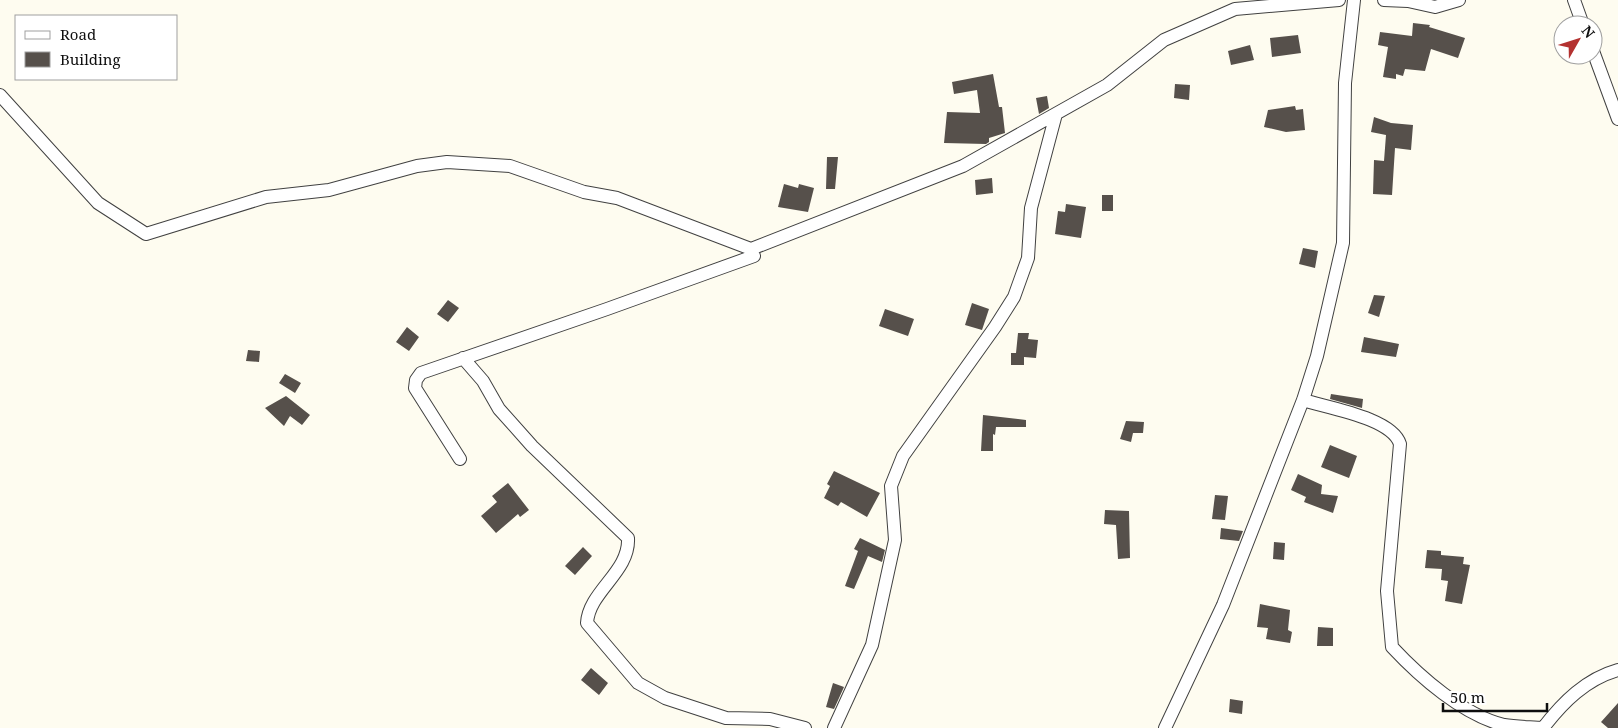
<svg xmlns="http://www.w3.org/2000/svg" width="1618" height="728" font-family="'Noto Serif',serif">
<rect width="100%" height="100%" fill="#fefcf0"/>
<path fill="#56504b" d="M1413 23 1430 25 1429 27 1465 38 1458 58 1431 49 1425 71 1405 69 1403 76 1396 74V79L1383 77 1388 47 1378 45 1380 32 1412 36Z
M1298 35 1301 53 1272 57 1270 38Z
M1250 45 1254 60 1231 65 1228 51Z
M993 74 999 107H1002L1005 133 989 138V142L986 144 944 143 947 112 980 113 977 90 954 94 952 82Z
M1175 84 1190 85 1189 100 1174 98Z
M1047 96 1049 108 1039 114 1036 98Z
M1295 106 1296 110 1303 109 1305 130 1286 132 1264 127 1268 110Z
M1374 117 1391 123 1413 125 1411 150 1395 148 1392 195 1373 194 1374 160 1384 161 1386 135 1371 132Z
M827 157H838L835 189H826Z
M992 178 993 193 976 195 975 180Z
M784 184 798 188 799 184 814 188 808 212 778 207Z
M1102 195H1113V211H1102Z
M1066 204 1086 207 1081 238 1055 234 1058 211 1065 212Z
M1303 248 1318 251 1315 268 1299 264Z
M1374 295 1385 296 1379 317 1368 313Z
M448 300 459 308 448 322 437 314Z
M972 303 989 309 982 330 965 325Z
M885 309 914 319 908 336 879 326Z
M407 327 419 337 409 351 396 342Z
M1018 333H1029L1028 339 1038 340 1036 358 1024 357V365H1011V353H1016Z
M1364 337 1399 344 1396 357 1361 352Z
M248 350 260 351 259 362 246 361Z
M285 374 301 383 295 393 279 383Z
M1331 394 1363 399 1362 408 1330 399Z
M286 396 310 415 302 425 290 416 284 426 265 408Z
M983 415 1026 420V427H996L995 435 993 434V451H981Z
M1126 421 1144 422 1143 433H1133L1131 442 1120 439Z
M1330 445 1357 456 1349 478 1321 467Z
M834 471 880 493 867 517 841 502 838 506 824 498 830 486 827 484Z
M1298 474 1322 485 1321 494 1338 496 1333 513 1304 502 1306 497 1291 490Z
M508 483 529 510 520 517 518 514 496 533 481 516 497 502 492 496Z
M1215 495 1228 496 1225 520 1212 519Z
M1105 510 1129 511 1130 558 1118 559 1116 525 1104 524Z
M1221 528 1243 531 1239 541 1220 539Z
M860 538 885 550 882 562 868 556 854 589 845 586 858 551 854 549Z
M1274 542 1285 543 1284 560 1273 559Z
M583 547 592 556 575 575 565 566Z
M1427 550 1441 551V555L1464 557 1463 564 1470 565 1462 604 1445 601 1448 581 1441 580 1442 569 1425 568Z
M1260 604 1290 610 1288 630 1292 632 1290 643 1266 639 1268 628 1257 627Z
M1318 627 1333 628V646H1317Z
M591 668 608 683 599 695 581 680Z
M833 683 844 687 834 709 826 707Z
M1230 699 1243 701 1242 714 1229 712Z
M1618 703V728H1608L1601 722Z"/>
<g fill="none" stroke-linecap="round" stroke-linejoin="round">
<defs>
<path id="minor" d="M1384 0 1408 1 1435 7 1459 0
M1574 0 1583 25
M1593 51 1618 119
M0 95 98 203 146 234 266 197 329 190 417 166 447 162 510 166 584 192 617 198 751 249
M463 358 483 381 499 409 532 446 628 538C630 572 589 591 587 623L638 683 665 698 726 718 770 719 805 728
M1303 400C1328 408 1392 418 1400 444L1387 591 1392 647C1420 677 1463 715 1504 725 1516 727 1530 727 1543 728
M460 459 415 388 416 380 421 373 607 309 754 256 751 249 963 166 1107 85 1164 40 1235 9 1339 0
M834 728 872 645 895 540 891 486 903 456 995 327 1014 297 1028 258 1031 208 1056 114
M1165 728 1223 605 1303 400 1317 356 1343 243 1345 83 1354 0
M1543 728C1563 702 1586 679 1618 670"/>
</defs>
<use href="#minor" stroke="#414141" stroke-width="14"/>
<use href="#minor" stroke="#fff" stroke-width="12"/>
</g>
<rect x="15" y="15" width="162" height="65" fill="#ffffff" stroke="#9f9f9f"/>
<rect x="25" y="31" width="25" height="8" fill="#ffffff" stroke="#9f9f9f"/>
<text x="60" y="40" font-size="15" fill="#0e0e0e">Road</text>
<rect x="25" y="52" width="25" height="15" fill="#56504b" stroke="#9f9f9f"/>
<text x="60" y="65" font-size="15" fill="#0e0e0e">Building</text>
<g transform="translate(1578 40) rotate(51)"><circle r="24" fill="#ffffff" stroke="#9f9f9f"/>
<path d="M0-4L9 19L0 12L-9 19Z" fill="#b43230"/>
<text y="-8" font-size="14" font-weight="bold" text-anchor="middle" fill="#0e0e0e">N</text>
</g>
<path d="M1443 703v8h104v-8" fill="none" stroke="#0e0e0e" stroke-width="2.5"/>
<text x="1450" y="703" font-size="15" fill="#0e0e0e" stroke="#ffffff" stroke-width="4" paint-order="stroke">50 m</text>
</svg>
